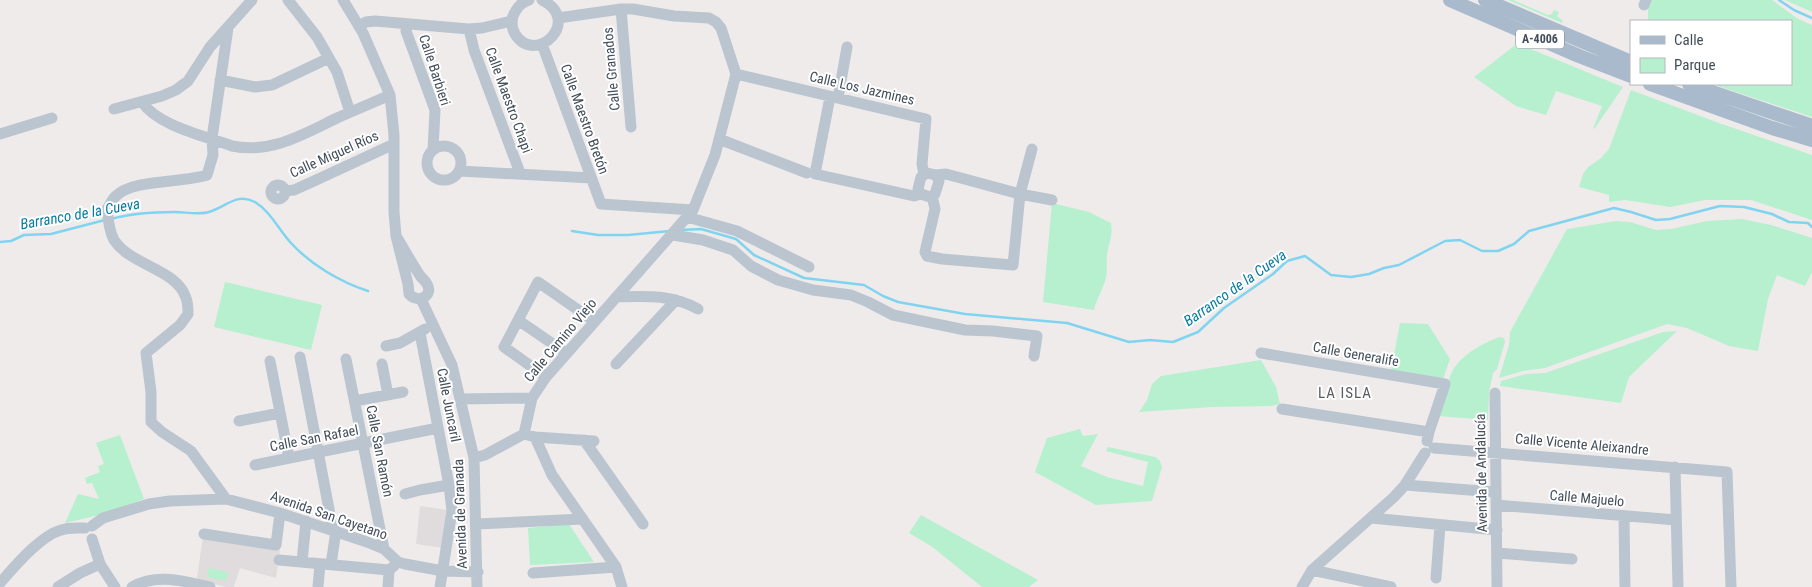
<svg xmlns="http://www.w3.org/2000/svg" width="1812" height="587" font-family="'Roboto Condensed',sans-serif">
<rect width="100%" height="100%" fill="#efebeb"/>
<path fill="#e0dcdd" d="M420 506 448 510 443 548 416 544Z
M203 536 280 550 276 578 240 568 234 587H226L199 580 197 578Z"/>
<path fill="#b6f0ce" d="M1508 0H1513L1548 15 1552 14 1554 10 1559 12 1557 16 1563 21 1562 23Z
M1649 0H1772L1798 19 1812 25V117L1712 84H1791V21H1648V11Z
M1785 0H1812V12Z
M1516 43 1623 87 1595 128 1593 129 1602 106 1556 91 1546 115 1516 106 1474 77 1514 46Z
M1631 90 1719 123 1812 155V220L1751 200H1705L1670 207 1625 200 1609 202V195L1579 187 1583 174 1588 167 1601 158 1609 149Z
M1052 203 1089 212 1111 223C1113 238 1109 241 1107 254 1106 263 1108 272 1105 281 1102 291 1096 300 1094 310L1043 302Z
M1742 219 1771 225 1812 238V272L1805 286 1777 275 1768 299 1758 351 1729 346 1687 328 1667 324 1545 368 1523 371 1499 378 1509 345 1510 332 1567 229 1616 221 1630 222 1656 230 1671 229 1707 221Z
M225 282 322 305 311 350 214 327Z
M1400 323 1428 324 1450 359 1443 379 1391 370Z
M1677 331 1629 377 1621 403 1500 386 1501 381 1526 374 1545 373 1663 332Z
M1500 337 1504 338 1505 342 1497 369 1493 373 1489 392 1488 420 1438 416C1443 400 1446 378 1457 364 1467 352 1485 342 1500 337Z
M1261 360 1276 387 1280 404 1271 406 1212 407 1139 412 1147 400 1152 384 1161 376Z
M1080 429 1083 436 1098 434 1081 466 1107 477 1143 486 1148 462 1106 451 1108 447 1155 457 1160 461 1162 467 1152 501 1096 505 1035 472 1047 438Z
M120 435 144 499 104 514 65 523 78 494 99 499 92 483 87 484 85 478 100 472 98 466 104 464 96 443Z
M921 515 1038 580 1029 587H982L931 546 909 533Z
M569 524 594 562 530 565 528 528Z
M209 568 228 572 226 581 207 577Z"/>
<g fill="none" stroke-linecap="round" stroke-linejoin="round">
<path stroke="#80d4ef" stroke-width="2.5" d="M1779 0 1794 10 1812 18
M111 219C132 213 153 212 175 212 185 212 200 215 209 212 226 207 237 192 255 202 270 211 279 230 291 243 310 264 340 282 368 291
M680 230 701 229 736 239 754 255 804 278 864 285 883 296 898 302 965 314 1067 323 1129 342 1150 340 1173 342 1198 332 1224 308 1273 274 1287 261 1305 256 1331 275 1351 277 1369 274 1384 268 1399 265 1445 241 1460 240 1482 251H1498L1514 244 1529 231 1614 208 1631 212 1656 220 1670 219 1720 206 1744 207 1772 214 1789 222 1808 223 1812 227
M572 231 598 235H628L670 231
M0 242 11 241 24 235 51 234 105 220"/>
<path stroke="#bbc5cf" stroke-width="11" d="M288 0 317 37 337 72 350 112
M343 0 363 33 390 95 394 135V212L396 236 408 284 409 294C418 304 434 296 427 284 425 280 421 278 419 274 411 262 404 249 396 236
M529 0C523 2 518 6 515 12 511 18 511 27 515 34 536 67 583 20 542 0
M1644 5 1646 0
M621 9 631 127
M407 24 406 31 435 110 433 150
M359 26 366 22 375 21 469 29 482 28 512 21
M469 29 474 50 520 173
M542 44 601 204 693 210
M736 74 926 119 922 164 924 174
M220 80 255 87 272 85 329 58
M830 97 815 174 914 196 921 194
M838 98 847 47
M142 102C158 126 205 136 232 146 271 154 304 134 337 118 355 110 372 103 390 95
M114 109 162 96 176 90 188 81 210 47 252 0
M0 134 52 118
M719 139 807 173
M427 163a17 17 0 1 1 34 0a17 17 0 1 1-34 0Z
M460 171 591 178
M927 173 936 175 939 181 935 194 930 197 921 194 918 189 921 177Z
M936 175 946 174 1020 194 1052 200
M271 192a7 7 0 1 1 14 0a7 7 0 1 1-14 0Z
M285 191 294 190 314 181 394 144
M932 196 935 209 925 252 927 256 942 259 1013 265 1020 194 1032 149
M687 217 737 231 809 267
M673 235 703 240 733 250 751 266 778 280 813 290 851 295 868 302 893 315 965 330 993 331 1037 336 1034 356
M616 297C645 296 671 294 698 309
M421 299 452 365 474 458 477 587
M518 320 566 353
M420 333 449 485 452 511 440 587
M386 346 400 343 425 329
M1261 353 1445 384 1429 432 1427 441
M300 357 333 530
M346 359 384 549
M270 361 289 458
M382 364 388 395
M616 364 676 300
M546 377 504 347 538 282 594 321
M1495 393 1497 587
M460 399 532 398
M355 401 403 392
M1282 409 1429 432
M239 421 280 413
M524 434 532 398 546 377 693 210 715 155 736 74 721 28 716 22 709 18 674 16 633 9H621L558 18
M535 437 552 475 616 567 622 587
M584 440 643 524
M1434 448 1727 472 1731 587
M474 458 485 455 524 434 535 437 594 441
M255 465 438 428
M1675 467 1678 587
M1405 485 1495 492
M405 494 420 490 449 485
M226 499 191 451 162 432 151 422V392L146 353 180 325 188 314C188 309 188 303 186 298 177 269 131 266 114 240 109 231 108 219 107 209 110 205 112 199 116 196 133 179 184 183 207 175L213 155 212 138 228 28
M1496 505 1676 520
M1624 516 1625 587
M1371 518 1497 530
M477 524 583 519
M92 526 103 518 149 504 170 501 226 499 280 513 367 542 384 549 398 562 405 564 443 571 478 572
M204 534 276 545 280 513
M92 539 100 564 115 587
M1497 553 1572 559
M279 560 389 570
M302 562 306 521
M331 564 336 531
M1312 570 1391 587
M533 573 616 567
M1436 578 1440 525
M0 583C15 566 40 536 61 530 69 527 77 528 85 528
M58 587 80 573 100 564
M132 587C157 573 183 581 210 587
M318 587 320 564
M388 587 389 570 394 566
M1302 587 1312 570 1394 497 1405 485 1425 453"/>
<path stroke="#a9bacd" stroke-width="14" d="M1450 0 1579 56 1631 76
M1485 0 1631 62
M1650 84 1772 128 1812 140
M1689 84 1812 126"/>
</g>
<g text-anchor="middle" stroke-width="4" stroke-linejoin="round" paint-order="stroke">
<rect fill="#fff" stroke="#7b838c" stroke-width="1" x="1516" y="29.5" width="48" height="19" rx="4"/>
<g font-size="12" font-weight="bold" fill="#434e5a">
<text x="1540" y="43">A-4006</text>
</g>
<g font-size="14" fill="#434e5a" stroke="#fff">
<text transform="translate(611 69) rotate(-95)" y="5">Calle Granados</text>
<text transform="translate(435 70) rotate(72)" y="5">Calle Barbieri</text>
<text transform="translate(862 88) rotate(13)" y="5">Calle Los Jazmines</text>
<text transform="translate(509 100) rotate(70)" y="5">Calle Maestro Chapi</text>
<text transform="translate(585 119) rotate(70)" y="5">Calle Maestro Bretón</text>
<text transform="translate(334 154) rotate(-24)" y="5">Calle Miguel Ríos</text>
<text transform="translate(560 340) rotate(-50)" y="5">Calle Camino Viejo</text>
<text transform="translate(1356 354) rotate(10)" y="5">Calle Generalife</text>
<text transform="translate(449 405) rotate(79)" y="5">Calle Juncaril</text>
<text transform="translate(314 438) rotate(-11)" y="5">Calle San Rafael</text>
<text transform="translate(1582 444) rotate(5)" y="5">Calle Vicente Aleixandre</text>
<text transform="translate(380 451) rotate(79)" y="5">Calle San Ramón</text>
<text transform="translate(1481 473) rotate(-91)" y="5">Avenida de Andalucía</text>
<text transform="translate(1587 498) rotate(5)" y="5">Calle Majuelo</text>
<text transform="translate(460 514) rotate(-92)" y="5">Avenida de Granada</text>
<text transform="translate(329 515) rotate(19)" y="5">Avenida San Cayetano</text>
</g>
<g font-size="15" font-style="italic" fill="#067ca3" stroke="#fff">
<text transform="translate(80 214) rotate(-10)" y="5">Barranco de la Cueva</text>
<text transform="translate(1235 288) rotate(-35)" y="5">Barranco de la Cueva</text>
</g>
<g font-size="15" letter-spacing="1" fill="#585c61" stroke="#fff">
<text x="1345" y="398">LA ISLA</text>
</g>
</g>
<rect x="1630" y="20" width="162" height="65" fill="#ffffff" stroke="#b4b8bd"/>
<rect x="1640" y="36" width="25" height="8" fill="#a9bacd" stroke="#b4b8bd"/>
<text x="1674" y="45" font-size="15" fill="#434e5a">Calle</text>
<rect x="1640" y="58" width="25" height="15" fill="#b6f0ce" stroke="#b4b8bd"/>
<text x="1674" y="70" font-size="15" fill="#434e5a">Parque</text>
</svg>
